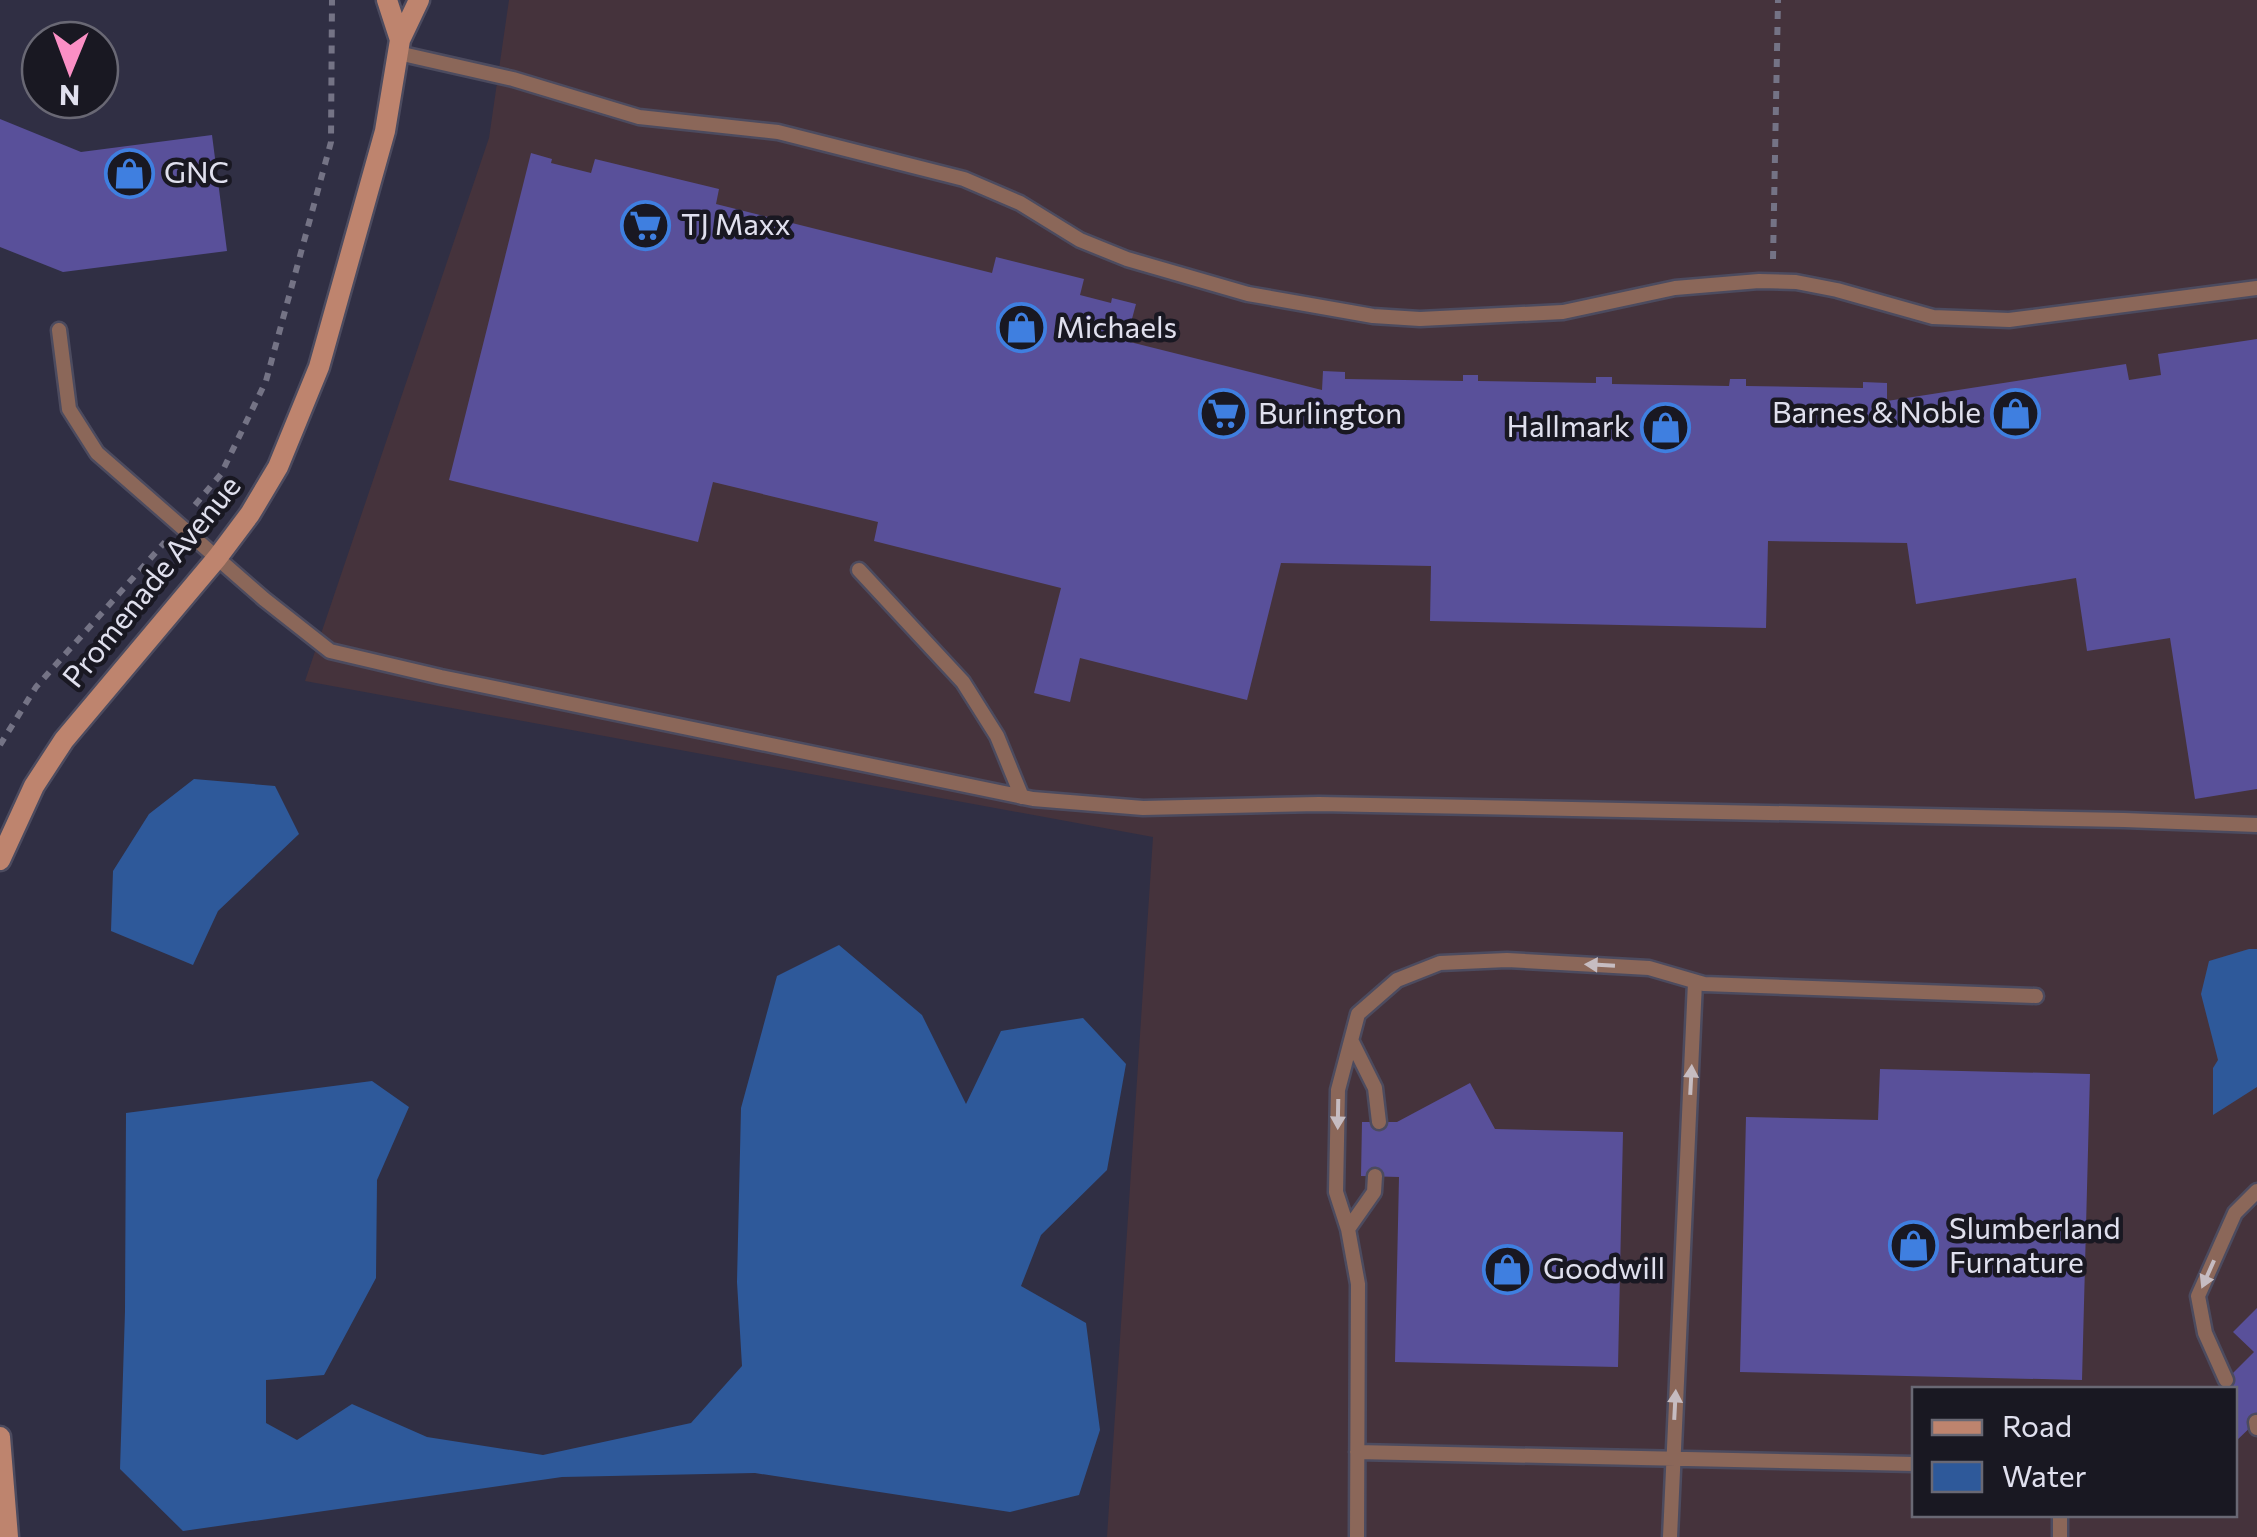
<svg xmlns="http://www.w3.org/2000/svg" width="2257" height="1537" font-family="Commissioner,sans-serif">
<rect width="100%" height="100%" fill="#302f44"/>
<path fill="#45333c" fill-rule="evenodd" d="M509 0H2257V1537H1107L1153 837 305 681 489 138ZM1914 1390H2234V1514H1914Z"/>
<path fill="#2e599a" d="M194 779 275 786 299 834 218 911 193 965 111 931 113 871 149 814Z
M839 945 922 1015 966 1104 1001 1031 1083 1018 1126 1064 1107 1170 1041 1235 1021 1286 1086 1323 1100 1430 1079 1495 1010 1512 755 1473 562 1477 183 1531 120 1469 125 1311 126 1113 372 1081 409 1107 377 1180 376 1278 324 1375 266 1380V1423L297 1440 352 1404 427 1437 543 1455 691 1423 742 1366 737 1282 741 1108 777 976Z
M2249 949H2257V1087L2213 1115V1068L2218 1060 2201 994 2209 961Z"/>
<path fill="#59509a" d="M0 119 81 152 212 135 227 251 63 272 0 247Z
M531 153 552 159 551 163 591 173 595 159 719 189 716 204 992 273 996 257 1084 279 1080 295 1111 303 1112 298 1136 304 1126 341 1322 390 1323 371 1345 372V379L1463 381V375H1478V381L1596 383V377H1612V384L1729 386 1730 379H1746V386L1863 388V382L1887 383V401L2126 364 2129 380 2161 375 2158 354 2257 339V789L2195 799 2170 638 2087 651 2076 578 1916 604 1907 543 1768 541 1766 628 1430 621 1431 566 1281 563 1247 700 1080 658 1070 702 1034 693 1061 588 874 541 878 522 713 482 698 542 449 480Z
M1880 1069 2090 1074 2082 1380 1740 1372 1746 1117 1878 1120Z
M1470 1083 1495 1129 1623 1132 1618 1367 1395 1362 1399 1177 1361 1176 1362 1122H1397Z
M2257 1308V1421L2234 1443V1390H2216L2254 1352 2233 1332Z"/>
<g fill="none" stroke-linecap="round" stroke-linejoin="round">
<defs>
<path id="lane" d="M398 53 513 79 639 117 778 132 964 179 1020 203 1080 240 1127 259 1248 294 1373 316 1420 319 1563 312 1675 288 1759 281 1796 282 1837 290 1933 317 2009 320 2257 288
M59 330 69 409 97 453 264 599 330 651 441 677 1033 799 1143 808 1319 804 2124 820 2257 825
M859 570 963 682 997 736 1022 797
M1352 1042 1375 1088 1379 1122
M1348 1229 1374 1192 1375 1176
M2226 1380 2205 1333 2198 1296 2235 1213 2257 1191
M2256 1422 2257 1428
M1357 1452 1914 1464
M1357 1537 1358 1284 1348 1229 1336 1192 1338 1090 1358 1014 1397 980 1440 963 1507 960 1649 968 1704 984 2036 996
M1670 1537 1695 982
M2060 1537V1514"/>
<path id="secondary" d="M387 0 400 40
M0 860 34 786 64 740 217 558 250 514 278 467 319 367 385 131 400 40 419 0
M0 1437 8 1537"/>
</defs>
<use href="#lane" stroke="#4c4b5f" stroke-width="19"/>
<use href="#secondary" stroke="#4c4b5f" stroke-width="25"/>
<path stroke="#747385" stroke-width="6" stroke-dasharray="8 8" stroke-linecap="butt" d="M1773 259 1778 0
M195 505 221 474 266 381 331 142 332 0
M0 745 36 687 165 542"/>
<use href="#lane" stroke="#8b6759" stroke-width="14"/>
<use href="#secondary" stroke="#be846e" stroke-width="20"/>
</g>
<defs><path id="oneway-solid" d="M-6-.8H1V-3.2L6.5 0L1 3.2V.8H-6Z" transform="scale(2.5)"/></defs>
<g fill="#c6bcc1">
<use href="#oneway-solid" transform="translate(1600 965) rotate(-177)"/>
<use href="#oneway-solid" transform="translate(1691 1080) rotate(-87)"/>
<use href="#oneway-solid" transform="translate(1338 1114) rotate(91)"/>
<use href="#oneway-solid" transform="translate(2208 1274) rotate(114)"/>
<use href="#oneway-solid" transform="translate(1675 1405) rotate(-87)"/>
</g>
<defs>
<symbol id="shop-ring" viewBox="-11 -11 22 22"><circle r="9.5" fill="#191822" stroke="#3f7fe0" stroke-width="1.5"/><path d="M-5-2.5h2.3a2.7 3.5 0 0 1 5.4 0H5L5.5 6h-11ZM-1.5-2.5h3a1.5 2.3 0 0 0-3 0Z" fill="#3f7fe0"/></symbol>
<symbol id="supermarket-ring" viewBox="-11 -11 22 22"><circle r="9.5" fill="#191822" stroke="#3f7fe0" stroke-width="1.5"/><path d="M-6-5.5h2.5l.6 2H6L4.5 2H-2.5L-4.4-4H-6ZM-1.5 3.2a1.3 1.3 0 1 0 .1 0ZM3 3.2a1.3 1.3 0 1 0 .1 0Z" fill="#3f7fe0"/></symbol>
</defs>
<g fill-rule="evenodd">
<use href="#shop-ring" x="102" y="146" width="55" height="55"/>
<use href="#supermarket-ring" x="618" y="198" width="55" height="55"/>
<use href="#shop-ring" x="994" y="300" width="55" height="55"/>
<use href="#shop-ring" x="1988" y="386" width="55" height="55"/>
<use href="#supermarket-ring" x="1196" y="386" width="55" height="55"/>
<use href="#shop-ring" x="1638" y="400" width="55" height="55"/>
<use href="#shop-ring" x="1886" y="1218" width="55" height="55"/>
<use href="#shop-ring" x="1480" y="1242" width="55" height="55"/>
</g>
<g text-anchor="middle" stroke-width="9" stroke-linejoin="round" paint-order="stroke">
<g font-size="30" fill="#e0e0ee" stroke="#191822" text-anchor="start">
<text x="164" y="183">GNC</text>
<text x="681" y="235">TJ Maxx</text>
<text x="1056" y="338">Michaels</text>
<text x="1981" y="423" text-anchor="end">Barnes &amp; Noble</text>
<text x="1258" y="424">Burlington</text>
<text x="1630" y="437" text-anchor="end">Hallmark</text>
<text x="1949" y="1239">Slumberland<tspan x="1949" dy="34">Furnature</tspan></text>
<text x="1543" y="1279">Goodwill</text>
</g>
<g font-size="30" fill="#e0e0ee" stroke="#191822">
<text transform="translate(152 582) rotate(-51)" y="10">Promenade Avenue</text>
</g>
</g>
<rect x="1912" y="1387" width="325" height="130" fill="#191822" stroke="#696874" stroke-width="2.5"/>
<rect x="1932" y="1420" width="50" height="15" fill="#be846e" stroke="#696874" stroke-width="2.5"/>
<text x="2002" y="1437" font-size="30" fill="#e0e0ee">Road</text>
<rect x="1932" y="1462" width="50" height="30" fill="#2e599a" stroke="#696874" stroke-width="2.5"/>
<text x="2002" y="1487" font-size="30" fill="#e0e0ee">Water</text>
<g transform="translate(70 70) rotate(181)"><circle r="48" fill="#191822" stroke="#696874" stroke-width="2.5"/>
<path d="M0-8L18 38L0 25L-18 38Z" fill="#fb8fc5"/>
<text y="-15" font-size="28" font-weight="bold" text-anchor="middle" fill="#e0e0ee">N</text>
</g>
</svg>
